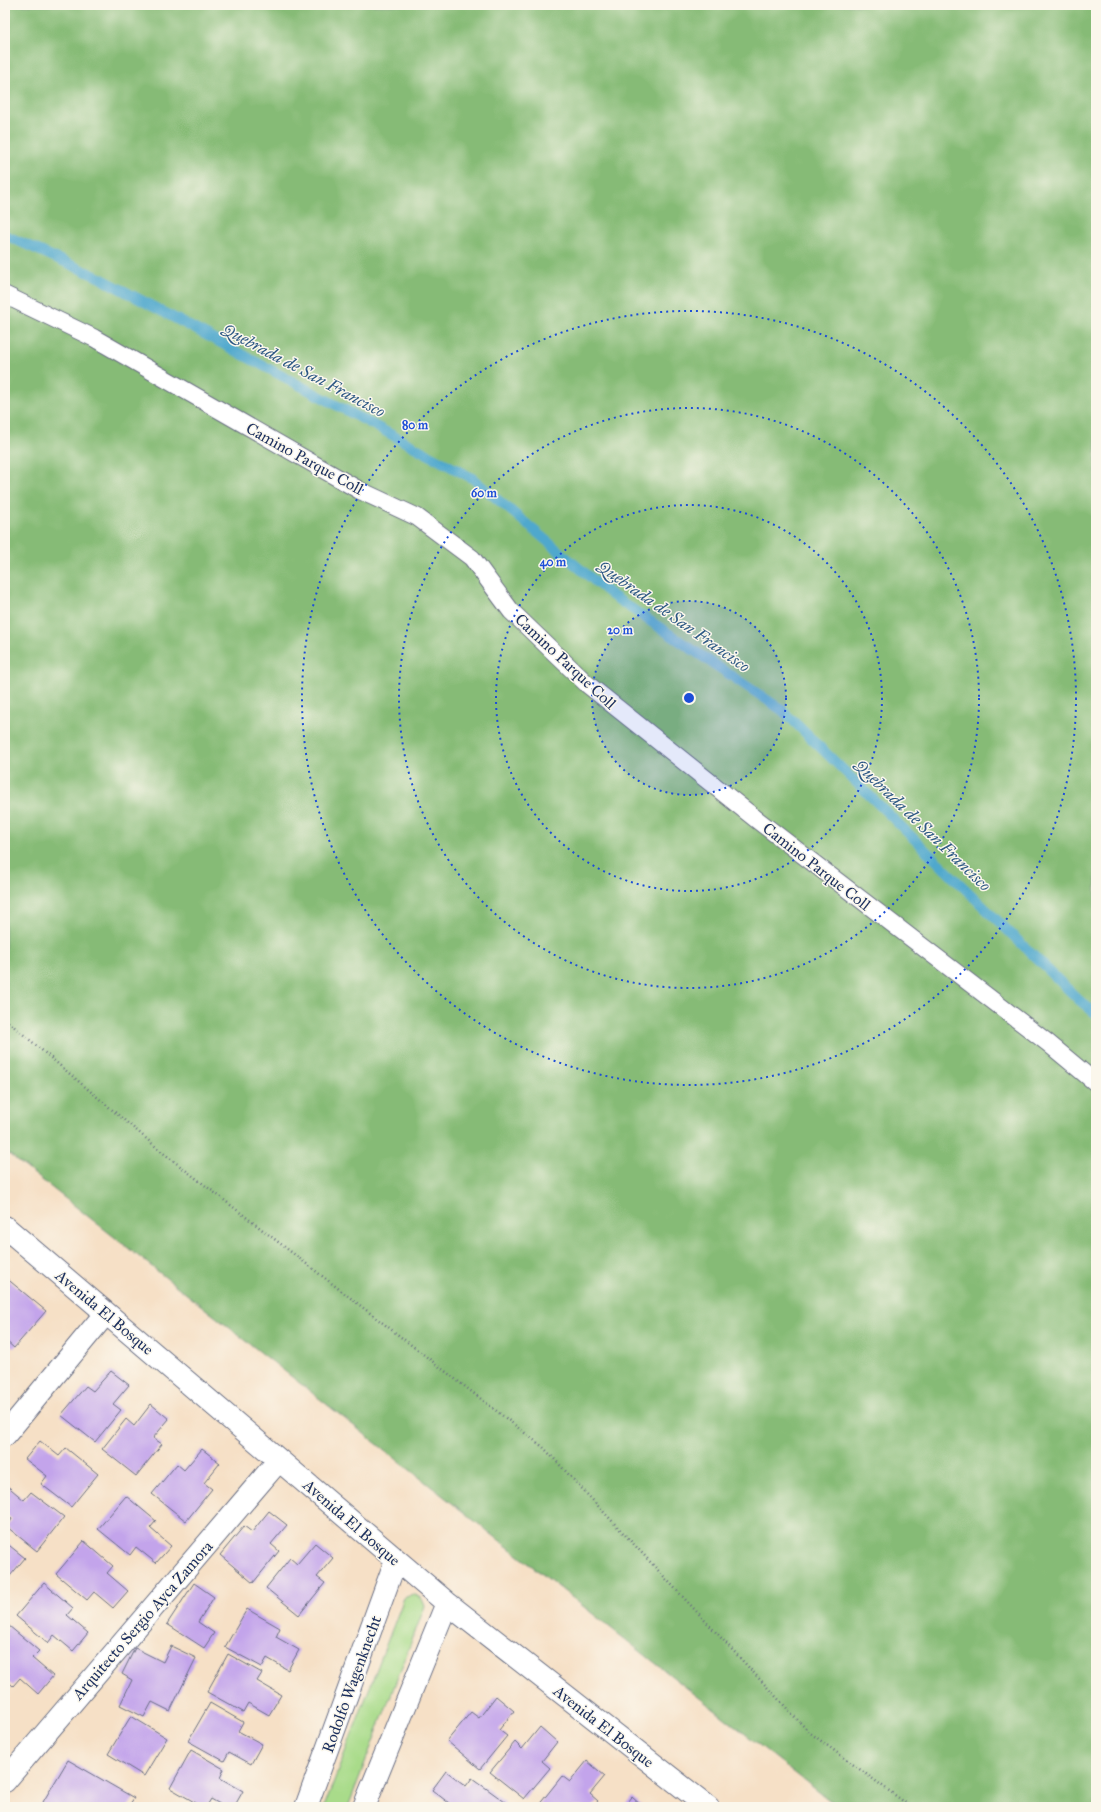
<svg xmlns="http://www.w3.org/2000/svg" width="1101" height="1812" font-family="'IM FELL Great Primer',serif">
<rect width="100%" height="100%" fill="#fbf7ec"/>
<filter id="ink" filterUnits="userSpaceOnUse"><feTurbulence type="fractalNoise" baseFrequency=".025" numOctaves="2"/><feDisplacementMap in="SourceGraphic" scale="8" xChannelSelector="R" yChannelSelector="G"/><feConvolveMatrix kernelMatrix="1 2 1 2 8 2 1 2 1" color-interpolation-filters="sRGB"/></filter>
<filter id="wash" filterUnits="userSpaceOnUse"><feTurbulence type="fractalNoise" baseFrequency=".012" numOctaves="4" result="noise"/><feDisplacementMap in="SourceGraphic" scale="16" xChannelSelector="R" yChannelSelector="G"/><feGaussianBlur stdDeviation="0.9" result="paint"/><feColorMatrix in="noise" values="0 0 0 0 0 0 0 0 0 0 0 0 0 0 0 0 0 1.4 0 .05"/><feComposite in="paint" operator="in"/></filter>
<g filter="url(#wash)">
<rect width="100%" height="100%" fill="#f6e0c6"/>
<path fill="#a9db8a" stroke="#628574" d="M414 1594 422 1599 425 1606 348 1807H324L404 1598Z"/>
<path fill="#86bb76" stroke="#50756a" d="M5 5H1096V1807H838L5 1151Z"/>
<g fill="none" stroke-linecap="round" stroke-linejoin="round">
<path stroke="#50a8cd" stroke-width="10" d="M5 235 100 278 472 478 610 594 782 710 1079 1000 1096 1014"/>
</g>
<g id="blocks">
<path fill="#c3a4eb" d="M5 1277 46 1311 14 1348 5 1340Z
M111 1371 129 1385 113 1404 121 1410 95 1442 61 1415 86 1386 93 1391Z
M151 1404 169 1419 153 1438 162 1444 136 1476 102 1449 126 1419 134 1426Z
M40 1441 59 1456 66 1448 98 1474 71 1507 41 1484 47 1476 25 1459Z
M202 1449 220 1463 204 1483 212 1489 186 1521 152 1494 177 1464 184 1470Z
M5 1484 24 1500 31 1492 64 1517 37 1551 7 1527 12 1519 5 1514Z
M126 1496 156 1521 150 1528 171 1546 156 1563 136 1547 130 1555 98 1529Z
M269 1511 287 1525 271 1544 279 1551 253 1583 220 1555 244 1526 252 1532Z
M84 1541 113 1566 107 1573 128 1591 113 1608 94 1592 87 1600 56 1574Z
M5 1542 25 1558 5 1582Z
M315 1543 333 1558 317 1577 325 1583 299 1615 266 1588 290 1558 297 1564Z
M44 1583 73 1608 67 1615 88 1633 73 1651 54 1635 48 1643 16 1616Z
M194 1583 214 1597 198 1622 214 1633 204 1648 167 1624Z
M247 1609 280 1628 276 1637 299 1650 288 1670 267 1658 262 1667 225 1647Z
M9 1626 39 1651 32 1658 53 1676 38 1694 20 1678 13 1686 5 1679V1631Z
M171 1646 196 1658 170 1711 152 1702 144 1717 120 1705 132 1680 122 1674 135 1648 163 1662Z
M228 1654 262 1673 257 1681 281 1695 269 1715 248 1703 243 1712 207 1692Z
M496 1696 514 1711 499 1730 507 1736 480 1769 447 1741 471 1712 479 1718Z
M210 1703 243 1722 238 1731 262 1744 251 1764 229 1752 224 1761 188 1741Z
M131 1716 167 1738 144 1776 108 1754Z
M540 1727 557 1742 542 1761 550 1768 524 1799 490 1772 515 1742 522 1749Z
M191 1750 224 1769 220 1778 243 1791 234 1807H225L211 1799 206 1807H203L170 1788Z
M68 1760 134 1798 128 1807H40Z
M587 1761 605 1776 590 1794 598 1801 593 1807H540L538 1806 562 1776 570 1782Z
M446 1771 466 1786 472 1778 505 1802 501 1807H454L432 1790Z
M632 1797 643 1807H624Z"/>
</g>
</g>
<g filter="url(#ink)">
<use href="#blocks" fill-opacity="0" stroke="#686d82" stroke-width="1"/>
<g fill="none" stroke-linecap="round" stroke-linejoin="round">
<defs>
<path id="lane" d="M5 295 94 338 359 490 417 517 472 558 511 611 587 684 756 819 1048 1043 1096 1083"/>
<path id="street" d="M5 1227 447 1603 708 1807
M5 1435 106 1313
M5 1781 279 1460
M306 1807 396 1560
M364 1807 447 1603"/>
</defs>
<use href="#lane" stroke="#686d82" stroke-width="19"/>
<use href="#street" stroke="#686d82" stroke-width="24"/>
<path stroke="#686d82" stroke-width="2.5" stroke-dasharray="1 3" stroke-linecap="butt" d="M5 1019 162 1152 543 1447 809 1732 911 1807"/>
<use href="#lane" stroke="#fff" stroke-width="17"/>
<use href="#street" stroke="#fff" stroke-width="22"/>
</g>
</g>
<circle cx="689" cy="698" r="97" fill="#1d4ed8" fill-opacity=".12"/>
<g fill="none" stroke="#1d4ed8" stroke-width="2" stroke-dasharray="2 4">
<circle cx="689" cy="698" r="97"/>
<circle cx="689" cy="698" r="193"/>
<circle cx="689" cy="698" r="290"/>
<circle cx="689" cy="698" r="387"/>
</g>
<g text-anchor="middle" stroke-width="3" stroke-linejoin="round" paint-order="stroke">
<g font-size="16" fill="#1b2f5e" stroke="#fbf7ec">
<text transform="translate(305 458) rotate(29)" y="6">Camino Parque Coll</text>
<text transform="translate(566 661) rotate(43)" y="6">Camino Parque Coll</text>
<text transform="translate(817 866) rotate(38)" y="6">Camino Parque Coll</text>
<text transform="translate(105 1312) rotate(40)" y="6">Avenida El Bosque</text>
<text transform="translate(352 1522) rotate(41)" y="6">Avenida El Bosque</text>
<text transform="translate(142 1620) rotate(-49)" y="6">Arquitecto Sergio Ayca Zamora</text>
<text transform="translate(351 1684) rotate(-70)" y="6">Rodolfo Wagenknecht</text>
<text transform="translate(604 1726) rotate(38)" y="6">Avenida El Bosque</text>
</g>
<g font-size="17" font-style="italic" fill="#2e5985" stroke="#fbf7ec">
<text transform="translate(304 370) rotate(28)" y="6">Quebrada de San Francisco</text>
<text transform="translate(674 616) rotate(35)" y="6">Quebrada de San Francisco</text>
<text transform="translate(923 825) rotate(44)" y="6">Quebrada de San Francisco</text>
</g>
</g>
<circle cx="689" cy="698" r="6" fill="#1d4ed8" stroke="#fbf7ec" stroke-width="2"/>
<g font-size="12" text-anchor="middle" font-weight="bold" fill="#1d4ed8" stroke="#fbf7ec" stroke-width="3" stroke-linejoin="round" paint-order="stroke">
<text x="415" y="429">80 m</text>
<text x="484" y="497">60 m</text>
<text x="553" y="566">40 m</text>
<text x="620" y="634">20 m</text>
</g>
<rect width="1101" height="1812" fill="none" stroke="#fbf7ec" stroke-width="20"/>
</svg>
